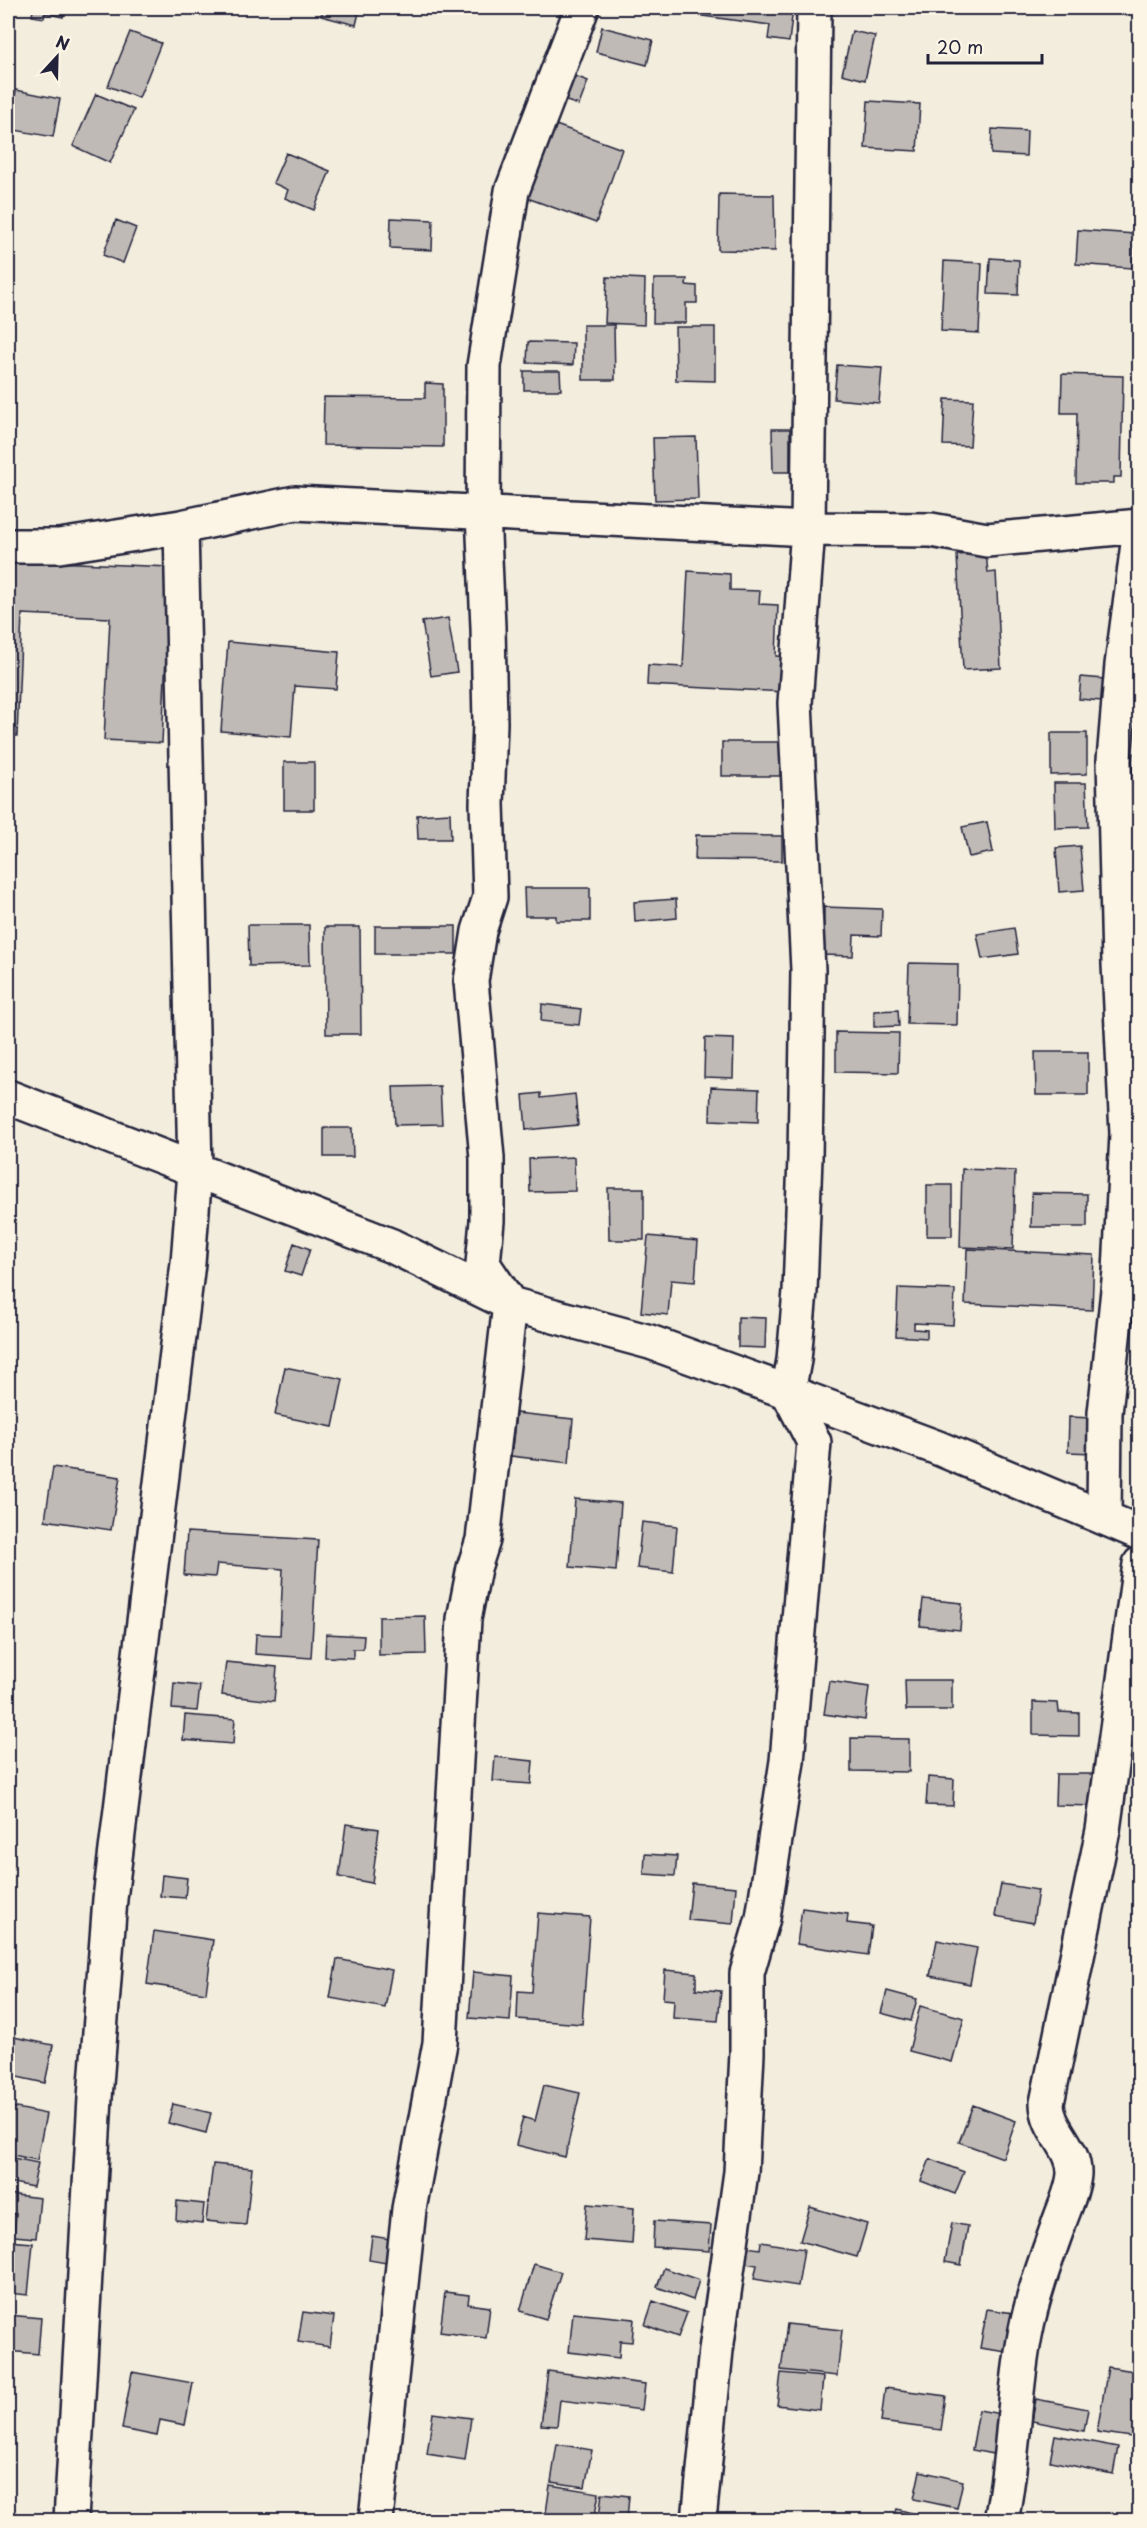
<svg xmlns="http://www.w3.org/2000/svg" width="1147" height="2528" font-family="'Playpen Sans',sans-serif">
<rect width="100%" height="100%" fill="#f3edde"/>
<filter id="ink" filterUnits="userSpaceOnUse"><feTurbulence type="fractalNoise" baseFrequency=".0167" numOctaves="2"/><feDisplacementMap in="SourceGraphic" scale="12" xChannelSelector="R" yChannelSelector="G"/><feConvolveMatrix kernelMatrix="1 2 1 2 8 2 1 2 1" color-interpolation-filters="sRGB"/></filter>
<g filter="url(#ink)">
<path fill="#bfbab6" stroke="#22223b" stroke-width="1.5" d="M24 8H65L63 17 45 13 44 18 32 16 33 10Z
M323 8H360L356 25 321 16Z
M704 8H793L789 42 768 39 770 25 703 16Z
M602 27 653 40 647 65 596 52Z
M852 31 875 36 865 80 842 74Z
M130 32 161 43 139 98 108 86Z
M570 74 588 81 579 105 560 99Z
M16 90 60 99 53 137 9 129Z
M96 94 134 110 110 163 73 146Z
M868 101 920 104 917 151 865 148Z
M545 121 622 149 596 223 519 195Z
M992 129 1027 131 1026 156 991 154Z
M286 153 330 171 314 210 285 198 288 190 273 183Z
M719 194 774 195 775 251 718 250Z
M391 218 433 220 432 250 390 248Z
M116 220 136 228 123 263 103 255Z
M1078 230 1135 234 1132 268 1076 264Z
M990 258 1019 260 1018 295 988 294Z
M944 261 982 263 979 333 941 331Z
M607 277 645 279 644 325 605 323Z
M654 279H687L686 285 697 286V303H686V323H653Z
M583 325H614L615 380H583Z
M675 327H715V381L676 380Z
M528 342 574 343 573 365 527 363Z
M837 365 882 368 879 403 834 399Z
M524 371H560L561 390H524Z
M1062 374 1123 376 1121 477H1114V483H1076L1077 413H1061Z
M425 383 443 384V447L323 445 324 397 425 398Z
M945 399 973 400 970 446 943 445Z
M772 429H790V472H773Z
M696 437 698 499 655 500 653 438Z
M986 553 988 573 996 572 1001 668 963 670 957 555Z
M8 560 170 567 162 743 104 740 110 618 22 614 17 736H8Z
M688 571 730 574V590L760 591 759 604 778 605 776 656 788 657 787 692 647 685 648 665 683 667Z
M448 618 457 672 431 676 422 622Z
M228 642 339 652 336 689 295 686 291 737 221 731Z
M1081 677 1104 679 1102 701 1079 699Z
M1051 733H1087V774L1051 775Z
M722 742H780V776H722Z
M284 762H314V810H284Z
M1054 783H1086L1088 827 1055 828Z
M450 813 451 839H418L417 815Z
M987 822 993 852 969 857 962 827Z
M696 835 782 836V861L695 860Z
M1080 846 1084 890 1059 892 1056 848Z
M524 888H590V921H556V916H525Z
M676 899 677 918 635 922 634 902Z
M824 907 882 909 881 936 854 935 853 956 823 955Z
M248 925H309L310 965 249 966Z
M375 926H456V954H375Z
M325 927H360L361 1034H326Z
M1014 928 1018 954 982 959 977 934Z
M909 963 958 964 957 1025 907 1024Z
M542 1004 581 1009 579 1025 541 1021Z
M898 1010 899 1026 874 1027V1011Z
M836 1032 899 1033 898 1073 836 1072Z
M705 1038 734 1039 733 1078 704 1077Z
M1035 1052H1088V1095H1036Z
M440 1086 442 1124 395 1125 393 1087Z
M711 1087 759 1089 758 1122 710 1120Z
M541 1093V1098L575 1094 578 1125 526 1130 523 1095Z
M324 1128H352L353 1157H324Z
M574 1157 575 1191 530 1192 529 1159Z
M962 1169 1015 1171 1013 1249 960 1247Z
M927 1185H952V1236H927Z
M608 1188H644V1240H609Z
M1032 1193 1087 1194V1227H1031Z
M648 1236 698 1241 695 1282 671 1280 668 1315 641 1312Z
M294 1243 310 1249 301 1276 285 1271Z
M967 1249 1094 1255 1092 1310 965 1304Z
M898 1288 955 1290 953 1325 914 1323V1329L927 1330V1338L896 1336Z
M738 1317 766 1318 765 1348 738 1347Z
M285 1367 343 1379 333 1427 275 1415Z
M516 1413 573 1419 569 1463 511 1456Z
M1069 1417 1094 1418 1093 1453 1068 1452Z
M53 1467 120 1477 111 1530 45 1520Z
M575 1499 621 1503 616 1571 570 1567Z
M642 1522 677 1526 673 1572 637 1568Z
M187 1532 318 1540 311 1658 255 1654 256 1634 280 1635 283 1569 217 1564 215 1577 184 1575Z
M923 1599 962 1603 960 1630 920 1626Z
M425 1616 426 1654 379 1655V1617Z
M326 1634 364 1636 363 1649H353V1658L325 1657Z
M226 1662 277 1667 274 1701 222 1695Z
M905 1680H952V1710H906Z
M829 1681 869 1687 865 1720 824 1714Z
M174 1683 200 1686 197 1711 172 1709Z
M1033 1702 1058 1703 1059 1712 1079 1713V1736L1033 1735Z
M185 1715 235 1719 233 1744 183 1740Z
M851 1738 909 1739V1772L851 1771Z
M495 1757 533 1761 531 1784 493 1781Z
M1056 1774H1097L1096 1806 1055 1805Z
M928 1777 954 1779 953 1806 926 1805Z
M346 1824 379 1829 372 1883 339 1877Z
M645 1854 677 1856 675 1876 644 1874Z
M162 1875 187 1878 185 1898 160 1896Z
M692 1883 736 1887 733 1924 688 1920Z
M1001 1884 1038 1890 1033 1923 995 1916Z
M802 1908 848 1914 847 1923 872 1926 868 1955 797 1944Z
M538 1913 590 1917 582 2024 517 2019 518 1991 532 1992Z
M154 1931 213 1940 206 1993 147 1984Z
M937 1940 977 1948 970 1984 930 1976Z
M337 1959 392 1970 385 2008 330 1998Z
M665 1970 696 1973V1989L721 1991 718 2021 673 2018 674 2000 663 1999Z
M473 1972 513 1976 510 2021 469 2018Z
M887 1991 917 1999 911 2021 881 2013Z
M920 2006 964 2018 952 2062 909 2051Z
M9 2036 53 2045 45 2083 8 2075Z
M544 2085 580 2093 565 2157 516 2145 523 2117 535 2121Z
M173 2104 211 2113 206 2133 168 2123Z
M973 2105 1016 2121 1003 2158 959 2142Z
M12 2107 46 2114 37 2160 8 2154V2131Z
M8 2157 38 2163 33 2187 8 2182Z
M930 2159 964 2172 955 2194 921 2181Z
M213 2164 252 2168 246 2225 206 2221Z
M8 2194 40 2198 36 2238 14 2236 16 2214 8 2213Z
M177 2201 204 2204 202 2223 176 2220Z
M587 2204 634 2208 632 2244 584 2240Z
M810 2207 867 2224 857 2257 800 2241Z
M654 2221 711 2225 709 2251 653 2247Z
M952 2223 968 2226 961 2265 945 2262Z
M372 2236 390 2239 386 2263 369 2260Z
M8 2241 33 2243 28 2295 8 2293Z
M761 2242 804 2249 798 2286 754 2279 757 2265 745 2263 747 2247 760 2249Z
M534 2264 561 2272 546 2319 520 2311Z
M664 2268 699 2280 693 2300 657 2287Z
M445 2292 469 2295 468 2304 490 2307 486 2338 440 2332Z
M653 2301 687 2313 678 2337 645 2325Z
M987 2309 1020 2314 1013 2353 980 2348Z
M303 2312 334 2316 330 2347 298 2342Z
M573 2313 634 2319 632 2342 620 2341 619 2358 569 2352Z
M8 2315 41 2318 38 2354 8 2351Z
M787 2324 842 2330 837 2376 781 2370Z
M1108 2367 1140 2372 1138 2438 1097 2432Z
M548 2371 645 2384 642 2410 560 2400 557 2426 541 2425Z
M132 2372 193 2383 185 2425 160 2420 157 2436 122 2429Z
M781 2373 823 2377 820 2410 777 2405Z
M885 2388 946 2396 941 2430 881 2422Z
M1036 2399 1088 2409 1084 2431 1032 2421Z
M979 2410 1006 2415 998 2455 972 2450Z
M433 2413 471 2418 465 2460 427 2454Z
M1055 2435 1118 2447 1113 2474 1050 2461Z
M557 2444 592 2450 585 2487 551 2482Z
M920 2471 963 2481 957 2508 914 2499Z
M550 2485 599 2493 594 2520H545Z
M602 2493 629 2496 627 2520 599 2517Z
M897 2509 937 2520H893Z"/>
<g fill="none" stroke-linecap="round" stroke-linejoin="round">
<defs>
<path id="minor" d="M8 546H59L181 527 295 503 808 529 931 530 987 540 1140 526
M8 1097 392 1246 510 1304 650 1342 788 1392 938 1448 1140 1533
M1104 1517 1105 1413 1120 1271 1127 1134 1119 964 1114 760 1122 665 1140 529
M71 2520 95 2098 110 1899 188 1263 195 1171 181 527
M376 2520 409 2209 440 2043 464 1619 474 1568 483 1540 510 1304 483 1264 487 1221V1158L471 981 479 931 490 897 487 804 490 723 488 627 483 513 484 366 512 191 582 8
M699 2520 716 2350 741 2172 747 2053V1973L763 1918 787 1761 814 1442 788 1392 794 1360 800 1291 805 1158 808 970 795 703 808 529 814 8
M1001 2520C1014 2460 1013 2397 1025 2335 1032 2298 1045 2262 1058 2226 1063 2210 1073 2191 1074 2174 1075 2147 1047 2130 1047 2103L1103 1830 1140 1564"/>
</defs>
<use href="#minor" stroke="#22223b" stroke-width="38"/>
<use href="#minor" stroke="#fcf5e5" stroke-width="33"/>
</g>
</g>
<rect width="1147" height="2528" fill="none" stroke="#fcf5e5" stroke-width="30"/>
<rect x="15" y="15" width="1117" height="2498" fill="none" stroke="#22223b" stroke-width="2" filter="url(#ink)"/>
<g transform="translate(57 57) rotate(22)" stroke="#fcf5e5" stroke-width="4.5" paint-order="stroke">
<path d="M0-4.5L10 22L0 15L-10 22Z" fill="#22223b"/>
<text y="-9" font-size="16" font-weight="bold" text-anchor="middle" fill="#22223b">N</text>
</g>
<path d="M928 54v9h114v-9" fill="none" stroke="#22223b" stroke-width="3"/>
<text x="937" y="54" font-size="18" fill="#22223b" stroke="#fcf5e5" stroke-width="4.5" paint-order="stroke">20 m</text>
</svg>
